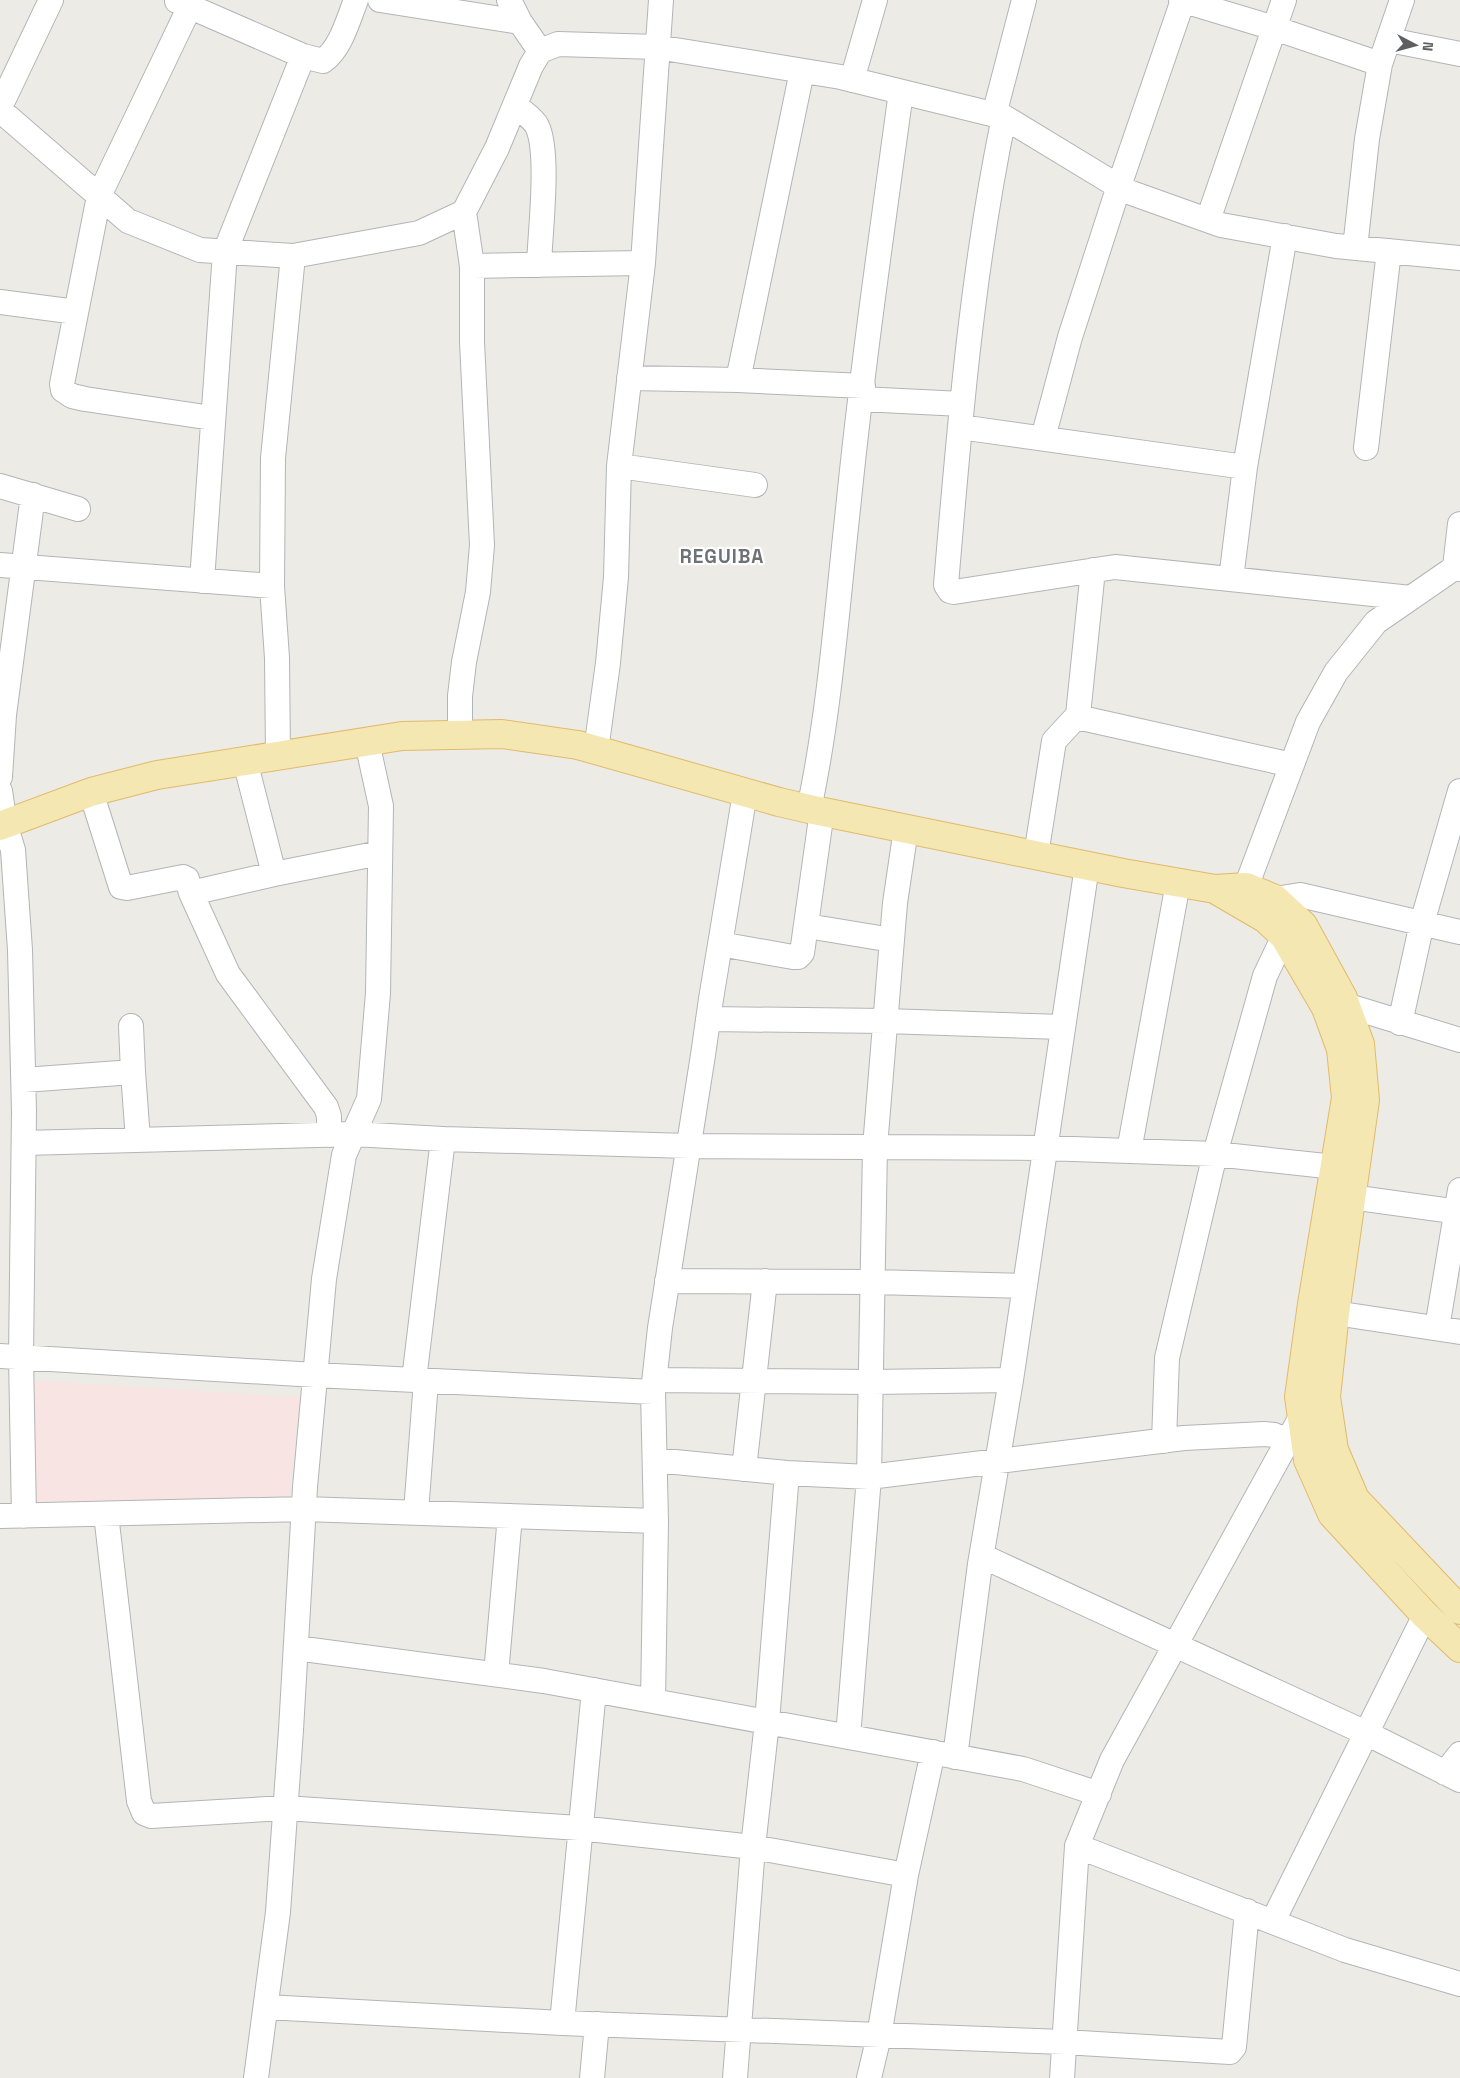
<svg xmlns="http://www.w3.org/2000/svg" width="1460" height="2078" font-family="'Space Grotesk',sans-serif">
<rect width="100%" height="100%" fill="#edebe5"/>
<path fill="#f8e4e3" d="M28 1380 300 1397 289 1502 31 1510Z"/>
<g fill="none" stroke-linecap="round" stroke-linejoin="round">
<defs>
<path id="minor" d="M193 0 99 196 62 384 63 390 72 396 85 399 212 418
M380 0 520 22
M509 0 520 22 540 51
M1181 0 1274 28 1380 64
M177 1 303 56 323 61C341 48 348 20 356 0
M1389 40 1460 54
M802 71 738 380 863 386
M852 80 875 0
M515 105C521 111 533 118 537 126 550 152 540 233 539 265
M0 107 51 0
M0 110 128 221 200 250 293 256 419 233 464 212 497 148 531 66 540 51 558 44 657 47 841 77 1004 117 1126 191 1221 225 1336 246 1460 258
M994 115 1024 0
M1004 117C972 271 959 429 946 585L950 591 954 592 1115 567 1411 598
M1208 220 1284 0
M1355 248 1367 139 1380 64 1402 0
M472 266 643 263
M0 302 76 312
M629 378 738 380
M861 399 962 404
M960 427 1245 467
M1043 438 1070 337 1119 186 1183 0
M1366 448 1389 251
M619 466 755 485
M0 486 78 509
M1460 524 1455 567 1460 569
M0 565 272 586
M1231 579 1245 467 1285 236
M202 581 225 252 303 56
M1077 717 1292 765
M460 735V696L464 662 478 592 482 545 472 342V266L464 212
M596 750 608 663 616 577 619 466 643 263 661 0
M278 756 277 658 272 586 273 458 293 256
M245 761 274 874
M0 777 4 715 33 495
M0 791 5 824 13 850 20 950 24 1111 21 1357 24 1516
M91 792 121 887 127 888 183 877 187 879 191 893 228 974 326 1107 329 1116V1135
M809 809C830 710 837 608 848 509 862 369 882 231 901 92
M1036 855 1054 741 1078 715 1093 570
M191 893 274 874 380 853
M1275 899 1300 895 1460 932
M1240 903 1308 722 1336 672 1376 622 1460 564
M807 926 892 940
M720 944 793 957H798L802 953 822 811
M1345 1005 1460 1040
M708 1019 886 1021 1062 1027
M1400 1023 1422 923 1460 791
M131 1026 133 1072
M24 1080 133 1072 138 1140
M24 1143 353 1134 443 1139 689 1146 1044 1148 1215 1154 1335 1167
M1129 1151 1178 883
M1351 1197 1460 1212
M667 1281 873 1282 1025 1286
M1335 1313 1460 1332
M1437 1328 1460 1190
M0 1356 315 1375 653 1392
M414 1380 443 1139
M655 1380 871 1382 1011 1380
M1164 1441 1167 1358 1215 1154 1265 976 1284 936
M655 1460 787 1473 869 1477 1184 1438 1264 1434 1274 1435 1288 1441
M744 1469 765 1281
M416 1512 426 1381
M106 1514 139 1801 144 1813 151 1816 285 1808 579 1828 753 1847 906 1875
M0 1516 304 1509 656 1521
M982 1556 1366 1733 1460 1780
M296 1648 544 1681 1023 1769 1099 1794
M496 1674 510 1516
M653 1701 656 1521 653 1392 660 1328 703 1055 711 999 745 793
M848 1737 869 1477 875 1147 895 903 906 829
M955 1757 980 1564 1011 1380 1087 866
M1445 1773 1460 1754
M1077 1846 1345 1950 1460 1984
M1273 1921 1425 1615
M266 2007 562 2023 1064 2042 1230 2052 1234 2047 1247 1911
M562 2023 594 1690
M256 2078 278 1912 291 1730 305 1487 324 1279 344 1155 369 1099 378 993 381 806 367 742
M592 2078 597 2024
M735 2078 753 1847 767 1722 787 1473
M869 2078 879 2036 906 1875 933 1752
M1062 2078 1077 1846 1112 1760 1302 1415"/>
<path id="major" d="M0 826 91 792 157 775 402 736 502 734 578 745 779 802 809 809 1123 873 1215 889 1246 887 1275 899 1303 925 1343 998 1360 1044 1365 1100 1335 1313 1326 1397 1334 1450 1355 1499 1460 1610
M1218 891 1266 919 1284 936 1326 1008 1341 1049 1346 1098 1312 1304 1299 1397 1308 1460 1332 1514 1425 1615 1460 1648"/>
</defs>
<use href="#minor" stroke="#b2b5b8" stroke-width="26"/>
<use href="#major" stroke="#e0ba6b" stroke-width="30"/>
<use href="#minor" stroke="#fff" stroke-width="24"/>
<use href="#major" stroke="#f5e7b2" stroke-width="28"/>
</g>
<g text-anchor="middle" stroke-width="4.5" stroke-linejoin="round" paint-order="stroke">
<g font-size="19" font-weight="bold" letter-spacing="1" fill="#6e7275" stroke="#fff">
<text x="722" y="563">REGUIBA</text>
</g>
</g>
<g transform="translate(1415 45) rotate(96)" stroke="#ffffff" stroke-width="4" paint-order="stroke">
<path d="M0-4L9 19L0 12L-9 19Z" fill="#5c6063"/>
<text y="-8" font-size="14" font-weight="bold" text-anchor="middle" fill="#5c6063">N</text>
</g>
</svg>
